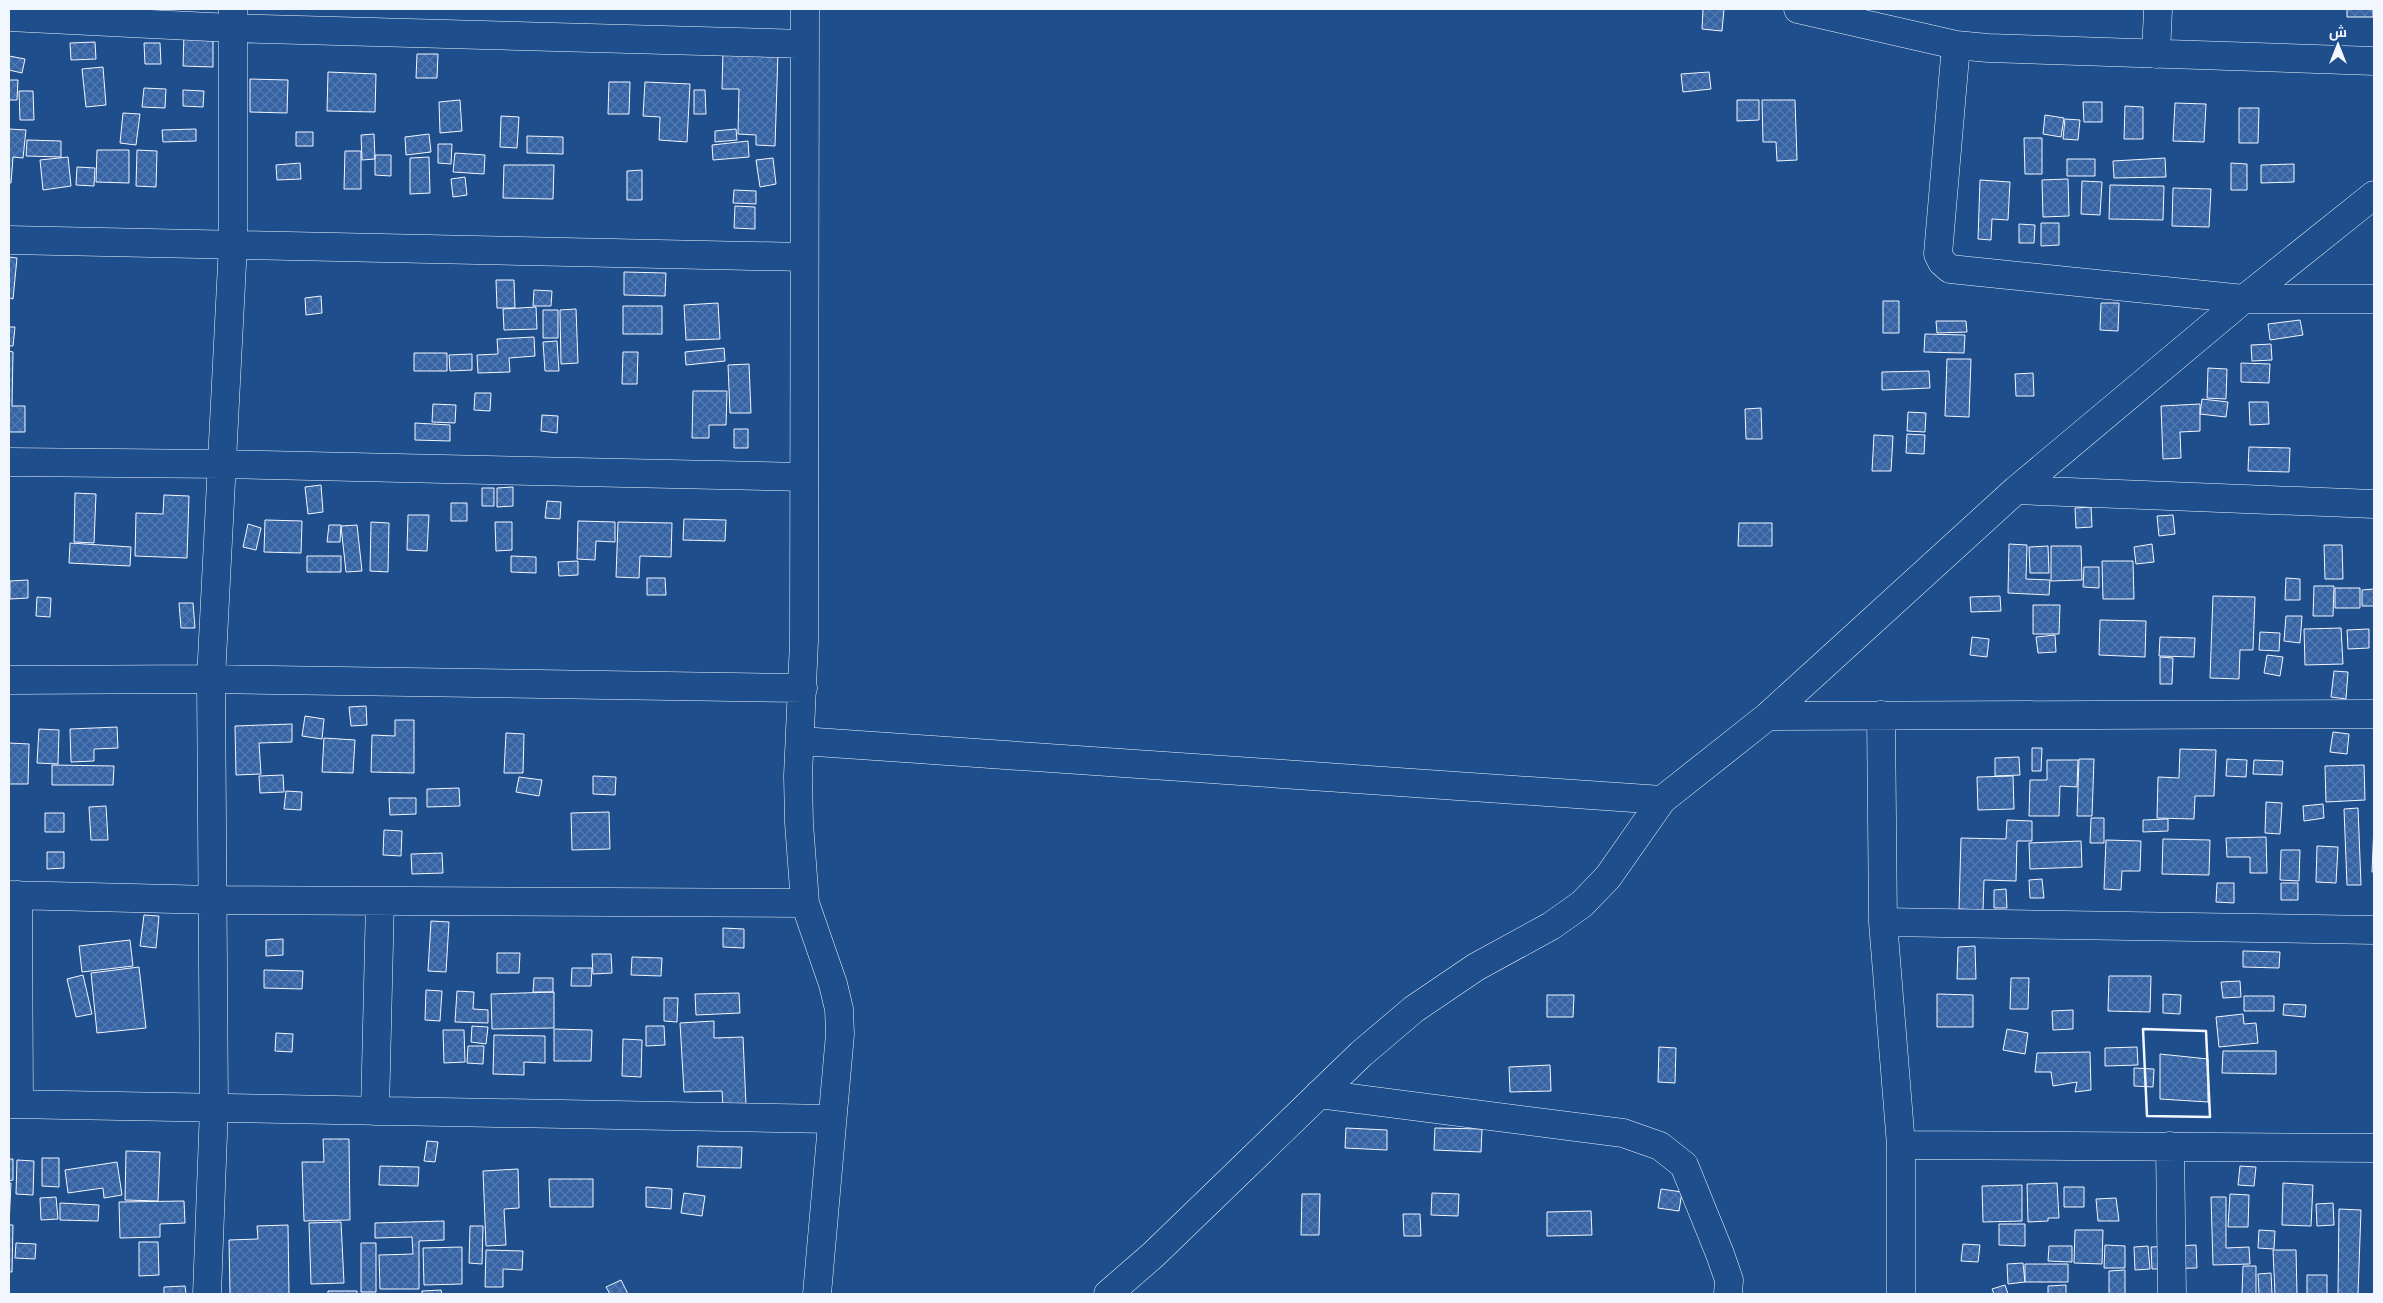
<svg xmlns="http://www.w3.org/2000/svg" width="2383" height="1303" font-family="'Work Sans',Cairo,sans-serif">
<defs>
<pattern id="building-cross-hatch" width="8" height="8" patternUnits="userSpaceOnUse" patternTransform="scale(1.25)"><rect width="8" height="8" fill="#3563a3"/><path d="M0 0l8 8M0 8l8-8" fill="none" stroke="#537ab1"/></pattern>
</defs>
<rect width="100%" height="100%" fill="#1f4e8c"/>
<path fill="url(#building-cross-hatch)" stroke="#f2f6ff" d="M1703 9H1724L1722 31 1702 29Z
M2347 9H2373V17H2347Z
M184 34 213 35V67L183 66Z
M95 42 96 59 71 60 70 43Z
M144 43H160L161 64H145Z
M723 50 778 52 775 146 756 145V135L738 134 739 89H722Z
M417 54H438L437 78H416Z
M9 56 25 59 22 73 9 70Z
M103 67 106 105 86 107 82 69Z
M328 72 376 74 375 112 327 111Z
M1709 72 1711 89 1683 92 1681 74Z
M250 79 288 80 287 113 250 112Z
M9 80H18L17 100H9Z
M609 82H630L629 114H608Z
M645 82 690 84 687 142 659 140 660 117 643 116Z
M144 88 166 89 165 108 142 107Z
M183 90 204 91 203 107 183 106Z
M694 90H705L706 114H694Z
M19 91H33L34 120H20Z
M460 100 462 131 440 133 439 102Z
M1737 100H1759V120L1737 121Z
M1762 100H1795L1797 160 1777 161 1776 142H1763Z
M2083 102H2102V122H2084Z
M2175 103 2206 104 2204 142 2173 141Z
M2125 106 2143 107V139H2124Z
M2239 108H2259L2258 143H2239Z
M123 113 140 114 136 145 120 143Z
M2045 115 2064 118 2061 137 2043 134Z
M501 116 519 117 517 148 500 147Z
M2065 119 2080 120 2078 140 2063 139Z
M9 129 26 130 23 158 13 157 11 183H9Z
M196 129V141L163 142 162 130Z
M736 129 737 140 715 142V131Z
M296 132H313V146H296Z
M374 134 375 159 362 160 361 135Z
M429 134 431 152 406 155 405 137Z
M527 136 563 137V154L527 153Z
M2024 138H2042V174H2025Z
M27 140 61 141V157L26 156Z
M748 141 749 157 713 160 712 145Z
M438 144H452L451 164 438 163Z
M97 150H129V183L96 182Z
M137 150 157 151 156 187 136 186Z
M345 151H361V189H344Z
M455 153 485 155 484 174 453 172Z
M375 155H391V176L375 175Z
M68 157 71 186 43 190 40 160Z
M429 157 430 193 410 194V158Z
M773 158 776 184 760 187 756 160Z
M2165 158 2166 177 2114 178 2113 161Z
M2067 159H2095V176H2067Z
M300 163 301 179 277 180 276 165Z
M2231 163 2247 164V190H2231Z
M2294 164V182L2261 183V165Z
M504 165H554L553 199 503 198Z
M77 167 95 168 94 186 76 185Z
M642 170V200H627V171Z
M465 177 467 195 453 197 451 179Z
M2068 179 2069 216 2043 217 2042 180Z
M1980 180 2010 182 2008 220 1992 219 1991 240 1978 239Z
M2082 181 2102 182 2100 215 2081 214Z
M2110 185 2164 186 2163 220 2109 219Z
M2173 188 2211 189 2209 227 2172 226Z
M734 190 756 191V204L733 203Z
M735 206 755 207V229L734 228Z
M2041 223H2059V245L2041 246Z
M2019 224 2035 225 2034 243H2019Z
M9 257 17 258 13 299 9 298Z
M624 272 666 273 665 296 624 295Z
M496 280H514L515 308H497Z
M534 290 552 291 551 306H533Z
M321 296 322 313 306 315 305 298Z
M1883 301H1899V333H1883Z
M718 303 720 339 686 340 684 305Z
M2101 303H2119L2118 331 2100 330Z
M623 306H662V334H623Z
M536 307 537 329 504 330 503 309Z
M576 309 578 363 561 364 560 310Z
M543 310H558V338H543Z
M2300 320 2303 335 2270 340 2268 324Z
M1936 321H1966L1967 332 1937 333Z
M9 327H15L13 346H9Z
M1925 334 1965 335 1964 353 1924 352Z
M534 337 535 356 509 358 510 372 478 373 477 355 498 354 497 339Z
M557 341 559 371H545L543 342Z
M2271 344 2272 360 2252 361 2251 345Z
M724 348 725 361 686 365 685 352Z
M9 351 13 352 12 406H25V432H9Z
M623 352H638L637 384H622Z
M414 353H447V371H414Z
M472 354V370L450 371 449 355Z
M1947 359H1971L1969 417 1945 416Z
M2241 363 2270 364 2269 383 2241 382Z
M749 364 751 413H730L728 365Z
M2208 368 2227 369 2226 399 2207 398Z
M1929 371 1930 388 1882 390V372Z
M2033 373 2034 396H2016L2015 374Z
M693 391H727L726 425H709V438H692Z
M475 393H491L490 411 474 410Z
M2202 399 2228 402 2226 417 2200 414Z
M2249 402H2268L2269 424 2250 425Z
M433 404 456 405 455 423 432 422Z
M2200 404V431L2180 432 2181 458 2163 459 2161 406Z
M1761 408 1762 439H1746L1745 409Z
M1908 412 1926 413 1925 432 1907 431Z
M542 415 558 416 557 433 541 431Z
M415 423 450 425V441L415 440Z
M734 429H748V448H734Z
M1907 434 1925 435 1924 454 1906 453Z
M1874 435 1893 436 1891 471H1872Z
M2249 447 2290 448 2289 472 2248 471Z
M321 485 323 512 308 514 305 487Z
M513 487V506L497 507V488Z
M482 488H494V506H482Z
M75 493 96 494 94 543 74 542Z
M164 495 189 496 187 558 135 556 136 513 163 514Z
M547 501 561 502 560 519 545 518Z
M451 503H467V521H451Z
M2091 507 2092 527 2076 528 2075 508Z
M408 515H429L427 551 407 550Z
M2173 515 2175 534 2159 536 2157 516Z
M684 519 726 520 725 541 683 540Z
M265 520 302 521 301 553 264 552Z
M578 521 615 522V542L596 541 595 560 577 559Z
M371 522 389 523 388 572 370 571Z
M495 522H512V550L496 551Z
M618 522 672 523 671 557 640 556 639 578 616 577Z
M1739 523H1772V546H1738Z
M248 524 261 528 256 550 243 547Z
M329 525H341L340 542H327Z
M357 525 362 571 346 572 341 526Z
M70 543 131 547 130 566 69 563Z
M2009 544 2027 545 2026 579 2050 580 2049 595 2008 593Z
M2152 544 2154 562 2136 564 2134 547Z
M2324 545H2342L2343 579H2325Z
M2048 546 2049 573H2030L2029 547Z
M2051 546H2081L2082 580 2051 581Z
M307 556H341V572H307Z
M511 556 536 557V573L511 572Z
M578 561V575L559 576 558 562Z
M2102 561H2133L2134 599H2103Z
M2084 567H2099V588L2083 587Z
M647 578H665L666 595H647Z
M2286 578 2300 579V600H2285Z
M28 580V598L10 599V581Z
M2314 586H2334L2333 616H2313Z
M2335 588H2360V608H2335Z
M2374 589V606H2362V590Z
M2000 596 2001 611 1971 612 1970 597Z
M2213 596 2255 597 2253 650H2240L2239 679 2210 678Z
M37 597 51 598 50 617 36 616Z
M179 603H193L195 628H181Z
M2033 605H2060L2059 634H2033Z
M2286 616H2302L2300 643 2284 641Z
M2100 620 2146 621 2145 657 2099 655Z
M2341 628 2343 664 2305 665 2304 629Z
M2369 629V648L2348 649 2347 630Z
M2260 632 2280 633 2279 651 2259 650Z
M2055 635 2056 652 2038 653 2036 637Z
M1972 637 1989 639 1987 657 1970 655Z
M2160 637 2195 638 2194 657 2159 656Z
M2267 655 2283 657 2280 676 2264 673Z
M2160 657 2173 658 2172 684H2160Z
M2334 671 2348 672 2346 699 2331 697Z
M366 706 367 725 351 726 349 707Z
M305 716 324 719 322 739 302 736Z
M395 720H414V773L371 772 372 735 395 736Z
M292 724V742L259 743 261 774 236 775 235 726Z
M117 727 118 748 94 749V761L71 762 70 729Z
M39 729 59 730 58 764 37 763Z
M2333 732 2349 734 2347 754 2330 752Z
M506 733 524 734 523 773H504Z
M324 738 355 740 353 773 322 772Z
M9 743 29 744 28 784H9Z
M2032 748H2042L2041 771H2032Z
M2180 749 2216 750 2214 796H2195L2194 819 2157 818 2158 777 2179 778Z
M2019 757 2020 775 1995 776V758Z
M2079 759H2094L2092 816H2077Z
M2227 759 2247 760 2246 777 2226 776Z
M2047 760H2078L2077 787 2060 786 2059 816H2029L2030 780H2047Z
M2254 760 2283 761 2282 775 2253 774Z
M52 765 114 766 113 785H52Z
M2364 765 2365 800 2326 802 2325 766Z
M283 775 284 792 260 793 259 776Z
M593 776 616 777 615 795 593 794Z
M2013 776 2014 809 1978 810 1977 777Z
M519 777 542 780 539 796 516 792Z
M459 788 460 806 427 807V789Z
M286 791 302 792 301 810 284 809Z
M389 798H416V814L390 815Z
M2266 802 2282 803 2280 834 2265 833Z
M2323 804 2324 818 2304 821 2303 806Z
M106 806 108 840H91L89 807Z
M2358 808 2361 885H2347L2344 809Z
M609 812 610 849 572 850 571 813Z
M45 813H64V832H45Z
M2091 818H2104V843H2090Z
M2168 819V831L2143 832V820Z
M2007 820 2032 821V841H2017L2016 881 1984 880 1983 910 1959 909 1961 838 2006 839Z
M2374 824V872H2372Z
M384 830 402 831 401 856 383 855Z
M2266 837 2267 873H2250V857H2227L2226 838Z
M2163 839 2210 840 2209 875 2162 874Z
M2106 840 2141 841 2140 871H2122L2121 890 2104 889Z
M2081 841 2082 867 2030 869 2029 843Z
M2317 846 2338 847 2336 883 2316 882Z
M2281 850H2300L2299 881 2280 880Z
M47 852H64V868L47 869Z
M442 853 443 873 412 874 411 854Z
M2042 879 2044 898H2030L2029 880Z
M2217 883H2234V903L2216 902Z
M2281 883H2298V900H2281Z
M2006 889 2007 908H1994V890Z
M144 915 159 916 156 948 140 946Z
M431 921 449 922 446 972 428 971Z
M723 928 744 929V948L723 947Z
M283 939V955L266 956V940Z
M130 940 133 966 82 972 79 946Z
M1975 946 1976 979H1957L1958 947Z
M2243 951 2280 952 2279 968 2243 967Z
M497 953H520L519 973H497Z
M592 954H611L612 973 593 974Z
M632 957 662 958 661 976 631 975Z
M139 967 146 1028 97 1033 91 973Z
M572 968H592L591 986H571Z
M264 970 303 971 302 989 264 988Z
M83 975 92 1014 76 1017 67 979Z
M2109 976H2151L2150 1012 2108 1011Z
M534 978H553V992H533Z
M2011 978H2029L2028 1009H2010Z
M2240 981 2241 997 2223 998 2221 982Z
M426 990 442 991 440 1021 425 1020Z
M457 991 474 992 473 1009 488 1010V1023L455 1022Z
M554 992V1028L492 1029 491 994Z
M739 993 740 1013 696 1015 695 994Z
M1937 994 1973 995V1027H1937Z
M2163 994 2181 995 2180 1014 2163 1013Z
M1547 995H1574L1573 1017H1547Z
M2244 996H2274V1011H2244Z
M664 998H678L677 1022 664 1021Z
M2284 1004 2306 1005 2305 1017 2283 1015Z
M2073 1010V1029L2053 1030 2052 1011Z
M2243 1014 2244 1024 2256 1023 2258 1043 2219 1047 2216 1017Z
M714 1021V1038L743 1037 746 1106 723 1107 722 1091 684 1092 680 1023Z
M472 1026 488 1027 486 1044 471 1042Z
M646 1026H664L665 1045 646 1046Z
M554 1029 592 1030 591 1061H554Z
M2007 1029 2028 1033 2025 1054 2003 1050Z
M443 1030H464L465 1062 444 1063Z
M276 1033 293 1034 292 1052 275 1051Z
M494 1035 545 1036V1063L524 1062V1075L493 1074Z
M623 1039 642 1040 641 1077 622 1076Z
M468 1046H484L483 1064 467 1063Z
M1659 1047 1676 1048 1675 1083 1658 1082Z
M2137 1047 2138 1065 2105 1066V1048Z
M2223 1051H2276V1074L2222 1073Z
M2090 1052 2091 1090 2075 1092 2077 1082 2053 1086 2051 1072H2035L2037 1053Z
M2160 1054 2208 1059V1102L2160 1099Z
M1550 1065 1551 1091 1510 1092 1509 1067Z
M2134 1068 2154 1069 2153 1087 2134 1086Z
M1346 1128 1387 1130V1150L1345 1148Z
M1435 1128 1482 1129 1481 1152 1434 1150Z
M323 1139H349L350 1220 304 1221 302 1162H324Z
M427 1141 438 1142 435 1162 424 1161Z
M698 1146 742 1147 741 1168 697 1167Z
M126 1151 160 1152 158 1201 125 1200Z
M42 1158H59V1187L42 1186Z
M9 1159H13V1180L9 1181Z
M17 1160 34 1161 33 1195 16 1194Z
M117 1162 122 1195 104 1198 103 1188 68 1193 65 1170Z
M380 1166 419 1167 418 1186 379 1185Z
M2240 1166 2256 1167 2254 1186 2238 1185Z
M518 1169 519 1208 504 1209 506 1245 486 1246 483 1171Z
M549 1179H593V1207H550Z
M9 1183H11L9 1225H13L12 1272H9Z
M2057 1183 2059 1218H2048V1221L2028 1222 2027 1184Z
M2283 1183 2313 1185 2311 1226 2282 1225Z
M2022 1185V1221L1983 1222 1982 1186Z
M646 1187 672 1189 671 1209 646 1207Z
M2064 1187H2084V1207H2064Z
M1661 1189 1682 1192 1679 1211 1658 1208Z
M684 1193 705 1196 702 1216 681 1213Z
M1432 1193 1459 1194 1458 1216 1431 1215Z
M1302 1194H1320L1319 1235H1301Z
M2230 1194 2249 1195 2248 1227H2228Z
M56 1197 58 1219 41 1220 40 1198Z
M2211 1197H2226V1248L2249 1247 2250 1264 2213 1265Z
M2116 1198 2119 1221H2098L2096 1199Z
M184 1201 185 1223 160 1224V1237L120 1238 119 1202Z
M60 1203 99 1205 98 1221 60 1220Z
M2333 1203 2334 1225 2317 1226 2316 1204Z
M2339 1209 2361 1210 2358 1294H2338Z
M1591 1211 1592 1235 1547 1236V1212Z
M1403 1214H1420L1421 1236H1404Z
M444 1221V1240L419 1241V1289H380L379 1255 413 1254 412 1237 375 1238V1223Z
M341 1222 344 1283 311 1284 309 1223Z
M1999 1224H2025V1246L1999 1245Z
M288 1225 289 1294H230L229 1240 258 1239 257 1226Z
M470 1226H483L482 1264 469 1263Z
M2075 1230H2103L2102 1264 2074 1263Z
M2259 1230 2275 1231 2274 1249 2258 1248Z
M139 1242H158L159 1275 139 1276Z
M16 1243 36 1244 35 1259 15 1258Z
M361 1243H376V1292H361Z
M1963 1244 1980 1245 1978 1262 1961 1261Z
M2105 1245 2125 1246V1268H2104Z
M2196 1245 2197 1268 2152 1269 2151 1247Z
M2049 1246H2072V1262L2048 1261Z
M2148 1246 2150 1269 2135 1270 2134 1247Z
M462 1247V1284L424 1285 423 1248Z
M486 1250 523 1251 522 1270 503 1269V1287H485Z
M2273 1250H2296L2297 1294H2275Z
M2023 1263 2025 1282 2008 1284 2007 1264Z
M2025 1264H2068V1282H2025Z
M2243 1266H2256V1294H2242Z
M2125 1270V1294H2109V1271Z
M2271 1273 2272 1294H2259L2258 1274Z
M2307 1275H2327V1294H2307Z
M621 1280 628 1294H610L606 1287Z
M2005 1285 2008 1294H1994L1992 1289Z
M2066 1285V1294H2048V1286Z
M185 1286 186 1294H164V1287Z
M441 1290 442 1294H422V1291Z
M328 1291H357V1294H328Z"/>
<g fill="none" stroke-linecap="round" stroke-linejoin="round">
<defs>
<path id="minor" d="M805 9 804 641 798 776 799 823 805 903 833 984 839 1009 840 1034 817 1294
M1798 9 1956 45 1988 48 2374 61
M9 17 231 28 805 44
M1956 45 1938 254 1942 262 1950 269 2244 299H2374
M2156 54 2158 9
M9 240 804 257
M9 462 222 464 804 477
M2016 490 2374 504
M9 680 211 679 803 688
M1881 715 1883 922 1901 1145V1294
M1768 716 2374 714
M801 741 1662 800
M9 895 214 900 805 903
M18 895 19 1104
M1883 922 2374 930
M1319 1094 1623 1133 1660 1146 1684 1165 1720 1254 1729 1280 1728 1294
M9 1104 832 1119
M375 1111 380 901
M1901 1145 2374 1148
M2170 1146 2172 1294
M207 1294 214 1108 211 679 233 244V9
M1108 1294 1153 1255 1361 1054 1414 1009 1476 967 1551 926 1582 904 1608 877 1662 800 1768 716 2016 490 2244 299 2374 195"/>
</defs>
<use href="#minor" stroke="#f2f6ff" stroke-width="29"/>
<use href="#minor" stroke="#1f4e8c" stroke-width="28"/>
<path stroke="#f2f6ff" stroke-width="2.5" d="M2143 1029 2206 1031 2210 1117 2147 1116Z"/>
</g>
<rect width="2383" height="1303" fill="none" stroke="#f2f6ff" stroke-width="20"/>
<g transform="translate(2338 45)" stroke="#1f4e8c" stroke-width="4" paint-order="stroke">
<path d="M0-4L9 19L0 12L-9 19Z" fill="#f2f6ff"/>
<text y="-8" font-size="14" font-weight="bold" text-anchor="middle" fill="#f2f6ff">ش</text>
</g>
</svg>
